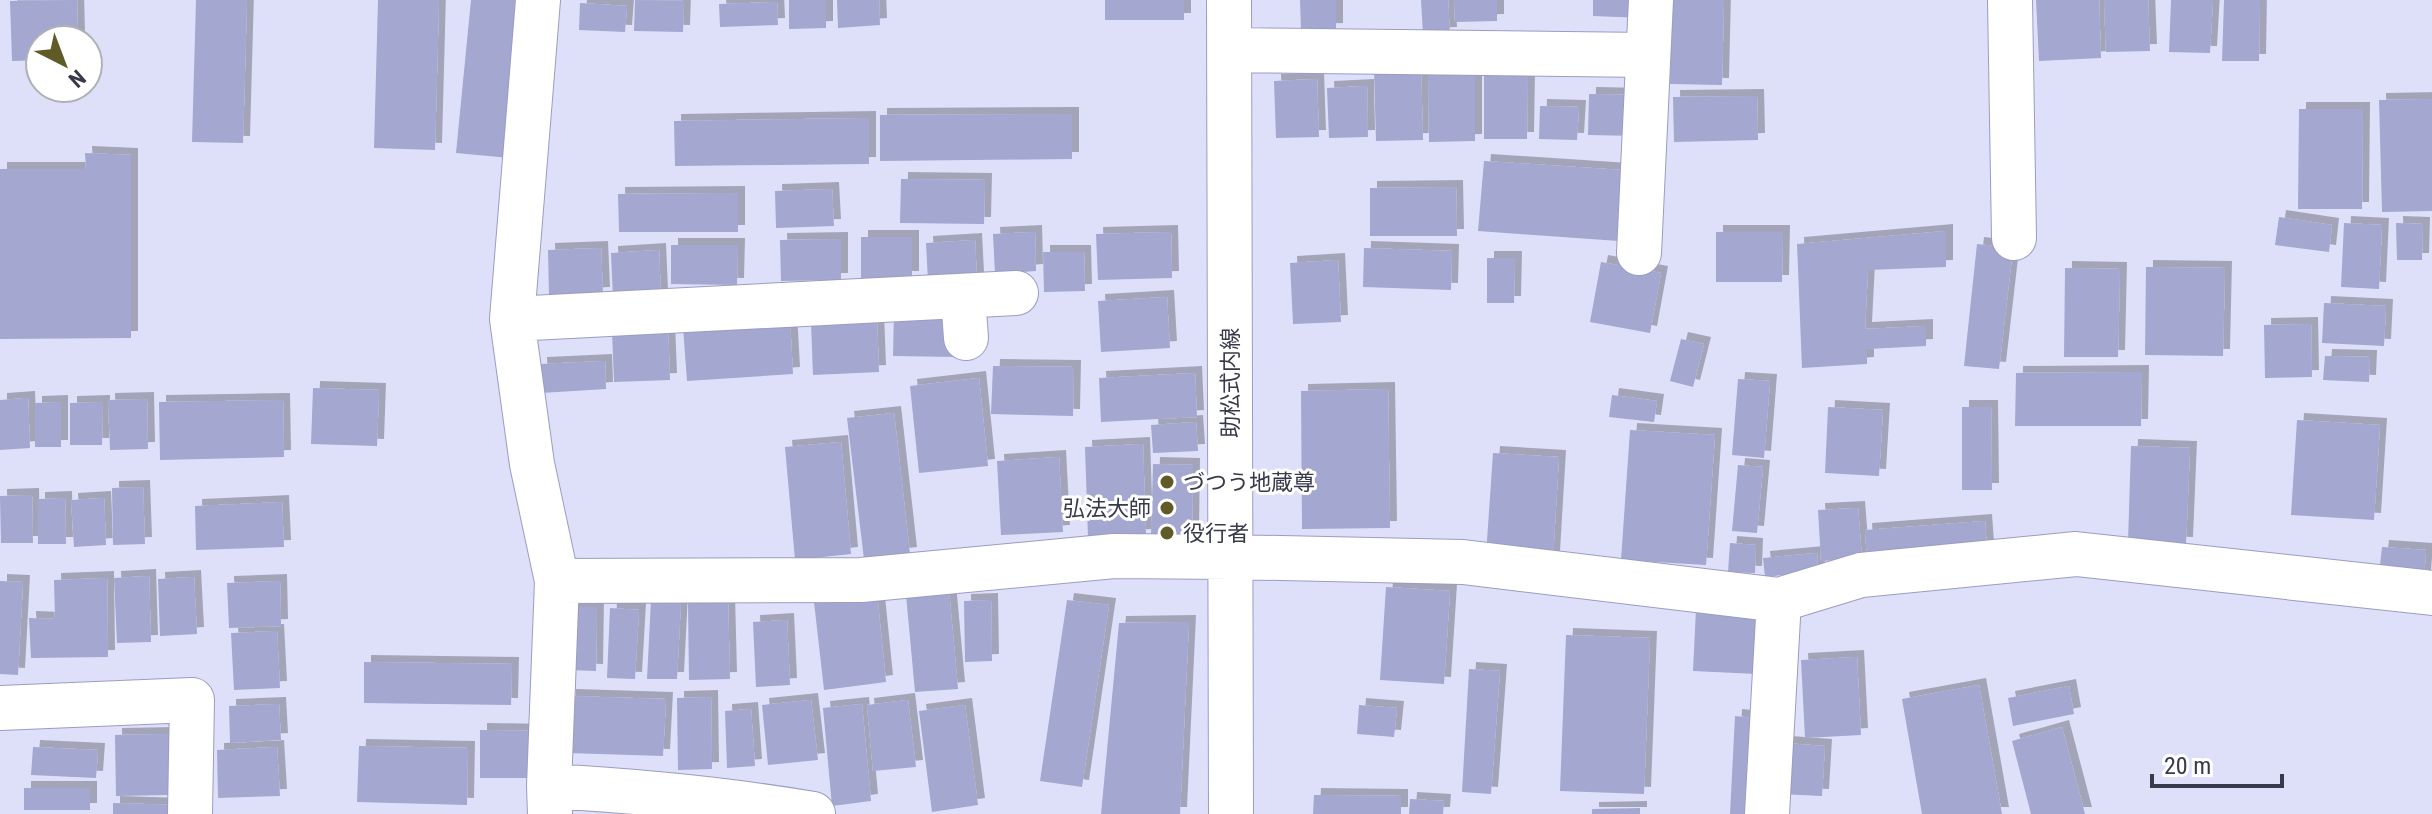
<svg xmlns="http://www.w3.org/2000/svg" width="2432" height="814" font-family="'Roboto Condensed','Noto Sans JP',sans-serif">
<defs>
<filter id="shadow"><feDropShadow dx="7" dy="-7" stdDeviation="0" flood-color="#0004"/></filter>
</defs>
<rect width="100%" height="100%" fill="#dee0fa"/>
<path fill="#a4a7cf" filter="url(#shadow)" d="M77 0 78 40H40V60L12 61 10 1Z
M196 0H247L243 143 192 142Z
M378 0H439L435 150 374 148Z
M471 0H526L510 158 456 153Z
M635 0 684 1 683 32 634 31Z
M789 0H826V28L789 29Z
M837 0H879L880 25 838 28Z
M1105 0H1184V20H1105Z
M1300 0H1336V30L1301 31Z
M1421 0H1448L1450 34 1423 35Z
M1454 0H1497V21L1455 22Z
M1593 0H1643L1642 18 1593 16Z
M1672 0H1724L1722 85 1670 84Z
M2036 0H2099L2101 58 2039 61Z
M2104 0H2148L2150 51 2106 52Z
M2171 0H2213L2210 53 2169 52Z
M2224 0H2260L2259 61H2222Z
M777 2 778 25 720 27 719 4Z
M580 3 627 6 625 32 579 30Z
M1421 68 1423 140 1376 141 1374 70Z
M1475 74V141L1429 142 1428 75Z
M1484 76H1528L1527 139H1484Z
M1317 79 1319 137 1276 138 1274 81Z
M1367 86 1368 137 1329 138 1327 88Z
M1589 94 1638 95 1637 136 1588 135Z
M1757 96 1758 140 1674 142 1673 97Z
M2432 99V211L2382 212 2379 100Z
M1540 106 1579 107 1577 140 1539 139Z
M2299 109H2363L2362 209H2298Z
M1072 114V159L880 161V115Z
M869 118V164L675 166 674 121Z
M85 153 131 155V338L0 339V169H86Z
M1484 161 1637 171 1633 242 1478 231Z
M901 179 985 180 984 224 900 223Z
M1456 187 1457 236H1370V188Z
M832 189 834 226 776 228 775 191Z
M738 193V232H619L618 194Z
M2279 217 2332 225 2329 252 2275 245Z
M2344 223 2382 225 2379 289 2341 287Z
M2396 223 2423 224 2422 260H2397Z
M1946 231V267L1868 270 1865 329 1926 326V346L1867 349V364L1802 368 1797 244Z
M1035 232 1036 271 995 274 993 234Z
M1171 232 1172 278 1098 280 1096 234Z
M1716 232H1783L1782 282H1716Z
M861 237H912V278H861Z
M841 239V280L781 281 780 240Z
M975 240 977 279 928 281 926 243Z
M1977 244 2013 248 1999 369 1964 366Z
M671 245H738L737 285 671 284Z
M601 248 603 294 549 296 548 250Z
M1364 248 1452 251 1451 290 1363 287Z
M659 250 661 296 613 298 611 253Z
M1043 252H1084L1085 291 1044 292Z
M1487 258H1515L1514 303H1487Z
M1338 260 1341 322 1293 324 1290 263Z
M1601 262 1661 273 1650 333 1590 322Z
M2146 267 2225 268 2223 356 2145 355Z
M2065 268 2120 269 2118 357H2064Z
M1167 297 1170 348 1101 352 1098 301Z
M2324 303 2386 306 2384 346 2322 343Z
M894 310 959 311 958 357 893 356Z
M790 320 793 374 687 381 683 327Z
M877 320 879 372 813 375 811 323Z
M2311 324 2312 377 2265 378 2264 325Z
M668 329 670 380 614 382 612 332Z
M1681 339 1704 344 1693 387 1670 381Z
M2325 356 2370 357 2369 382 2323 380Z
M605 361 606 389 541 393 540 364Z
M993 366 1074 367 1073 416 991 414Z
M2142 372 2141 426H2015L2016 373Z
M1195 373 1197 417 1101 422 1099 378Z
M979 378 988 466 919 473 910 386Z
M1738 379 1770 381 1764 458 1732 455Z
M313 388 379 390 377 446 311 444Z
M1388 389 1390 528 1302 529 1301 391Z
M1612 395 1657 401 1654 422 1609 417Z
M28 398 30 448 0 450V400Z
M147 399 148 449 110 450 108 400Z
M283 400 284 457 160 460 159 402Z
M61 402V447H35V403Z
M103 402 102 445H70V403Z
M1828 407 1883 410 1879 476 1825 473Z
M1962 407H1991L1992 490H1962Z
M894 413 910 554 864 559 847 418Z
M2297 420 2380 425 2374 520 2291 515Z
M1196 422 1198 451 1153 453 1151 425Z
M1630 430 1715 435 1706 565 1621 560Z
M841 442 851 554 795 560 785 447Z
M1143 444 1146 536 1088 538 1085 447Z
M2131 446 2190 448 2186 544 2128 542Z
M1493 453 1559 457 1553 558 1486 555Z
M1059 457 1063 532 1001 535 997 461Z
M1153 464 1193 465 1192 536 1151 535Z
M1738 465 1763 467 1757 533 1732 531Z
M143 487 145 544 113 545 112 488Z
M32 495 33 543H1L0 496Z
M65 498 66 544H38V499Z
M104 498 106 545 74 547 71 500Z
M282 502 284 547 196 550 195 506Z
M1858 508 1862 559 1821 561 1818 510Z
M1985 521 1987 549 1867 558 1865 530Z
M1730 543 1756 545 1755 573 1728 572Z
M2382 547 2426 550 2424 577 2379 574Z
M1817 553 1818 571 1765 577 1763 558Z
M149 576 151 642 117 643 114 578Z
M194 577 197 634 160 636 158 579Z
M107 578 108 657 31 658 29 618 55 619 54 580Z
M0 581 23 582 18 675 0 674Z
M280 581 281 626 229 628 227 583Z
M1386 587 1450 591 1444 684 1380 680Z
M949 591 958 689 915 692 906 595Z
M877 594 886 682 824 690 814 602Z
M651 600 681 601 677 679H647Z
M991 600 992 661 965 662 964 601Z
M1067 600 1109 605 1082 787 1040 781Z
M728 602 730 679 689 680 688 603Z
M568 607H597L596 671 568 670Z
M610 608 639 610 635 679 607 678Z
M1696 609 1760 612 1757 674 1693 671Z
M787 620 790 685 756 687 753 622Z
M1189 622 1180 814H1101L1119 623Z
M277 631 280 688 234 690 231 633Z
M1566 635 1650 638 1644 794 1560 791Z
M1857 657 1861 735 1805 738 1801 660Z
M364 662 512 664 511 705 364 703Z
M1469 669 1500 671 1491 794 1462 792Z
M1979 685 2002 814H1922L1902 699Z
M2069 686 2074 714 2013 726 2008 698Z
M569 696 666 699 663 756 567 753Z
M711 697 712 769 678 770 677 698Z
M811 700 818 760 768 765 762 705Z
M908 700 916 767 873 771 867 705Z
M279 704 281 740 230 743 229 706Z
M862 704 871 801 832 806 823 708Z
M965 705 978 805 932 812 919 711Z
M1359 705 1397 708 1394 737 1357 734Z
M751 709 755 766 727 768 725 711Z
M1735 716 1764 719 1757 814H1730Z
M2062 727 2085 814H2031L2012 741Z
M480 730 544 731 543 778H480Z
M169 734 170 795 116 796 115 735Z
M1784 743 1825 746 1822 796 1780 794Z
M359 746 468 748 467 805 357 802Z
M33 747 98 750 96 778 31 775Z
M277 747 280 796 218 798 217 750Z
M24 788H90V810H24Z
M1314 795 1401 796V814H1313Z
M1410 799 1444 801 1443 814H1409Z
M113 803 176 805V814H113Z
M1640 808V814H1592V809Z"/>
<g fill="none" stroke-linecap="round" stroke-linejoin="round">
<defs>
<path id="minor" d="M538 0 512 319 532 464 557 581 549 786 550 814
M1229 0 1231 814
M2010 0 2014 238
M1230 50 1648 55
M1639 253 1651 0
M963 297 966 338
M512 319 1016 293
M557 581 861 580 1114 556 1230 557 1463 562 1779 600 1861 575 2076 554 2432 593
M0 708 192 700 190 814
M549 786C638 791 725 799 813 814
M1767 814 1779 600"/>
</defs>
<use href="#minor" stroke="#9a9cc4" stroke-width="46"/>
<use href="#minor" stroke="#fff" stroke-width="44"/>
</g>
<g fill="#605a26" stroke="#fff" stroke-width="3">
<circle cx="1167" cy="482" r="8"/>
<circle cx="1167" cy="508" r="8"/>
<circle cx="1167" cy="533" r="8"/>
</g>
<g text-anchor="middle" stroke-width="6" stroke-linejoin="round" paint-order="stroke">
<g font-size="22" fill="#38394a" stroke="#fff">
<text transform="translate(1230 383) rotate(-90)" y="8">助松式内線</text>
</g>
<g font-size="22" fill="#38394a" stroke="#fff" text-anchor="start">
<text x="1183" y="490">づつう地蔵尊</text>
<text x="1151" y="516" text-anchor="end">弘法大師</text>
<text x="1183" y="541">役行者</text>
</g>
</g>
<g transform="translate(64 64) rotate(138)"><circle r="38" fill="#ffffff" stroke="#afb0b7" stroke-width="2"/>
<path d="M0-6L14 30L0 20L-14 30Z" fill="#605a26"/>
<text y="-12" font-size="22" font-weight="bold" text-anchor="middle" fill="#38394a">N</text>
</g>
<path d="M2152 774v12h130v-12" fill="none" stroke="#38394a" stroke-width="4"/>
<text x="2164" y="774" font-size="24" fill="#38394a" stroke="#ffffff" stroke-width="6" paint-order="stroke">20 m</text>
</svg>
